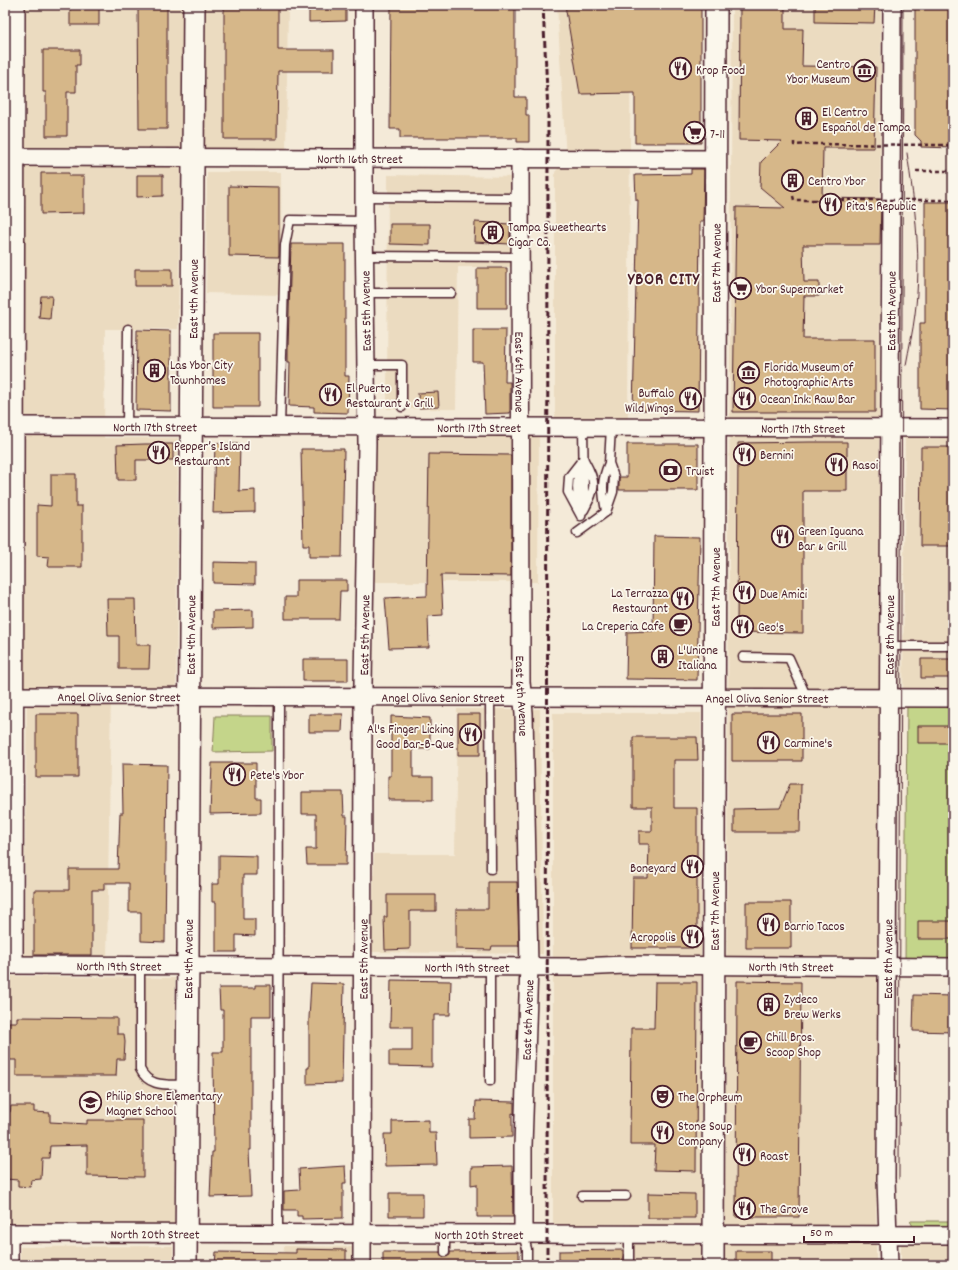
<svg xmlns="http://www.w3.org/2000/svg" width="958" height="1270" font-family="Dekko,sans-serif">
<rect width="100%" height="100%" fill="#f4ead8"/>
<filter id="ink" filterUnits="userSpaceOnUse"><feTurbulence type="fractalNoise" baseFrequency=".025" numOctaves="2"/><feDisplacementMap in="SourceGraphic" scale="8" xChannelSelector="R" yChannelSelector="G"/><feConvolveMatrix kernelMatrix="1 2 1 2 8 2 1 2 1" color-interpolation-filters="sRGB"/></filter>
<g filter="url(#ink)">
<path fill="#ebdbc0" d="M5 5H288L286 152 181 147 178 329H105L104 438H178L176 691H111L107 960H24L27 690H5Z
M557 5H631L628 419 555 420V172L566 160Z
M732 5H881L876 1265H725Z
M207 172H281L282 295 206 293Z
M388 175 515 177 514 267H458L456 409H387Z
M369 427H539L538 582H369Z
M905 431H953V698L903 697Z
M457 709H540L543 954 372 952 374 854H455Z
M553 713H701V1265H630V1224H553Z
M5 976 175 978 174 1230 5 1226Z
M901 1244H953V1265H901Z
M173 1246V1265H20V1247Z
M284 1246 355 1247V1265H283Z"/>
<path fill="#c4d58a" stroke="#877a5a" d="M907 702H953V964L905 963Z
M215 716H272V751L213 752Z
M910 1221H953V1226H913Z"/>
<path fill="#d6b789" stroke="#4a1f2b" d="M70 5H99V25H70Z
M224 5H278V50H334V71H278L277 139H224Z
M309 5H346V21L309 22Z
M391 5H515V97H526V115H529V142H517V138H400V129H390Z
M565 5H701V143H635V93L580 94Z
M740 5H785V29H803L802 66 876 67 874 148H823L822 198 881 199 880 245H803L804 282H819V296H804L803 339H875V412H733L736 207 785 208 760 187 761 162 782 141 739 140Z
M815 5H875L874 23 815 22Z
M915 5H953V148L921 147V141L915 135Z
M138 6H167V129H139Z
M43 50H80V65H76V92H67V136H46V92H43Z
M691 169H704L703 221H700L698 411 633 410 638 200H636L635 175 691 174Z
M41 173H69V176H84V213L41 214Z
M137 175H163V196L137 197Z
M229 186 279 187V257L229 256Z
M925 202H953V410L920 409V323H925Z
M475 222 510 224V244L474 242Z
M390 224H430V245L390 244Z
M291 244H345V376H349L348 413 314 412V407L289 406 290 362H288V347Z
M477 268H507V308H477Z
M135 269H172V286H135Z
M41 296H52L50 319 39 318Z
M137 330 171 331V411L136 410Z
M473 330H506L505 382H510V413L485 414 483 362H473Z
M213 333H258V407H213Z
M438 392 439 407 419 408 418 393Z
M810 442H847V491H803V633L737 632 738 443Z
M215 443 240 444 239 491 255 490V512L213 513Z
M145 444H173V460H136V480H118L117 445Z
M627 444H698V490H619V477H627Z
M921 447H953V546H920Z
M301 449H344L342 557H309V545H303Z
M429 454 511 455V576L441 575 443 615 428 616 429 647 389 648 385 598 427 596Z
M51 474H76V506H82V567H48L49 557 37 556V505L51 506Z
M654 536 700 537 697 680 626 679 627 632 653 631Z
M213 562 255 563V584L213 583Z
M296 580H347V591H340L339 619H285V597H296Z
M107 599H135L136 645H150L149 669H119V636H108Z
M253 610V627L213 628V611Z
M303 659H348V681H303Z
M921 659H953V678H921Z
M36 714H78V777H36Z
M309 714H343L342 732H309Z
M458 714H480V755H458Z
M732 714H802V761H732Z
M391 716 430 718V749H413V777H433V800H388V776H391Z
M918 726H953V743H918Z
M633 737H697L698 760H674V808H697V948H632L633 878H648L649 844H639V831H652V807H633Z
M212 763H256V798H261V813L210 814Z
M122 764 167 765 165 942 141 941V912H129V883H104V890H92V955H34V890H69V869H118L120 813H123Z
M790 784H801L800 832H734V809L780 808Z
M302 792H343L344 816H347L346 865H307L306 849H316V814H302Z
M219 855 257 856V875H243V919H255V936L236 935V952H216V902H212V884H219Z
M488 882H517L519 946H492L491 950 456 949V909H488Z
M387 895H436V911H410V949L385 950 384 917H387Z
M746 902H791V948H746Z
M918 921H953V939H918Z
M391 980 451 981 450 1015H434V1021H432V1067L389 1066V1051H412V1027H390Z
M737 981 801 982 799 1217H736Z
M655 982H697L696 1171 654 1170 655 1145H630L631 1028H654Z
M311 983 344 984 342 1083 307 1084V1068H309V1018Z
M255 985H271V1016H251V1150H249L251 1196 210 1197 212 1152H214L213 1052H223V1010H220L219 988H255Z
M914 995 953 996V1032L913 1031Z
M17 1017 117 1018V1034H124L125 1042 124 1059H117L116 1076H16V1060H8L7 1050 9 1022H17Z
M476 1101 514 1102V1114L512 1113V1137L469 1138V1119H475Z
M11 1106H34V1112L50 1113V1122L87 1124V1120H143V1177L87 1176V1145L50 1146 49 1158H42L41 1179 31 1180 30 1187 18 1186V1180L5 1179V1112H10Z
M429 1120V1133H436L437 1165 385 1166 384 1134H392V1121Z
M345 1166 346 1183H343V1218L302 1219V1216H297V1210H284V1191L300 1190 299 1169Z
M512 1166 513 1217H477V1184L471 1185V1167Z
M389 1193H423V1216H389Z
M648 1193 695 1194V1218H648Z
M296 1249 346 1250V1265H215L216 1252 296 1253Z
M623 1250V1265H559V1251Z
M519 1251V1265H383V1252H440L442 1257H445L450 1255V1252Z
M736 1251H771V1265H736Z"/>
<g fill="none" stroke-linecap="round" stroke-linejoin="round">
<defs>
<path id="service" d="M364 197 520 198
M364 256 520 257
M365 293H451
M366 365H402V407
M127 426 128 329
M280 427 285 245 290 220 364 221
M584 460C597 484 596 487 584 510
M579 506C576 491 576 480 580 466
M606 511C602 491 601 481 609 463
M581 516 584 492 583 427
M581 516 568 492 569 477 583 459
M577 533 606 512 613 492 614 477 609 463 611 427
M888 646H953
M743 657 789 658 807 698
M490 697 491 869
M140 966V1069C149 1088 168 1084 186 1085
M490 966V1081
M582 1196H626
M278 1233 279 697
M445 1234V1252
M523 1234 527 1249V1265
M629 1265V1234"/>
<g id="minor">
<path id="s1" d="M6 157 715 159"/>
<path id="s2" d="M520 158 521 682 524 713 529 966 523 1146V1234"/>
<path id="s3" d="M5 426 953 428"/>
<path id="s4" d="M5 696 953 698"/>
<path id="s5" d="M5 965 579 967 625 965 953 967"/>
<path d="M14 965 16 5"/>
<path id="s6" d="M5 1233 953 1235"/>
<path d="M9 1265V1233"/>
<path id="s7" d="M362 1265 363 683 367 443 364 221V5"/>
<path id="s8" d="M889 1265 886 1180 892 5"/>
</g>
<g id="tertiary">
<path id="s9" d="M186 1265C187 845 193 425 194 5"/>
<path id="s10" d="M713 1265 716 5"/>
</g>
</defs>
<use href="#service" stroke="#4a1f2b" stroke-width="11"/>
<use href="#minor" stroke="#4a1f2b" stroke-width="20"/>
<use href="#tertiary" stroke="#4a1f2b" stroke-width="24"/>
<path stroke="#4a1f2b" stroke-width="2.5" stroke-dasharray="4 3" stroke-linecap="butt" d="M794 142V145L813 144
M947 145H953
M916 171H953
M793 196 794 200H813
M949 200H953"/>
<use href="#service" stroke="#fbf7ec" stroke-width="8"/>
<use href="#minor" stroke="#fbf7ec" stroke-width="17"/>
<use href="#tertiary" stroke="#fbf7ec" stroke-width="21"/>
<path stroke="#4a1f2b" stroke-width="1" d="M906 365C909 348 913 331 915 314 922 260 915 206 907 153
M899 1179 903 5"/>
<path stroke="#4a1f2b" stroke-width="3" stroke-dasharray="6 3" stroke-linecap="butt" d="M543 5 548 113 547 1265"/>
<path stroke="#4a1f2b" stroke-width="2.5" stroke-dasharray="4 3" stroke-linecap="butt" d="M813 144 947 145
M813 200H949"/>
</g>
</g>
<defs>
<symbol id="restaurant-ring" viewBox="-11 -11 22 22"><circle r="9.5" fill="#fbf7ec" stroke="#4a1f2b" stroke-width="1.5"/><path d="M-5-6h1v4h1v-4h1v4h1v-4h1v5L-1.5 .5V6h-2V.5L-5-1ZM5-6V6H3V1.5H1.5Q1.5-4 5-6Z" fill="#4a1f2b"/></symbol>
<symbol id="museum-ring" viewBox="-11 -11 22 22"><circle r="9.5" fill="#fbf7ec" stroke="#4a1f2b" stroke-width="1.5"/><path d="M0-6L6-3V-2H-6V-3ZM-5-1h2V3h-2ZM-1-1h2V3h-2ZM3-1h2V3H3ZM-6 4H6V6H-6Z" fill="#4a1f2b"/></symbol>
<symbol id="building-ring" viewBox="-11 -11 22 22"><circle r="9.5" fill="#fbf7ec" stroke="#4a1f2b" stroke-width="1.5"/><path d="M-4-6H4V6H1V3H-1V6H-4ZM-2.5-4.3h1.7v1.8h-1.7ZM.8-4.3h1.7v1.8H.8ZM-2.5-1h1.7V.8h-1.7ZM.8-1h1.7V.8H.8Z" fill="#4a1f2b"/></symbol>
<symbol id="supermarket-ring" viewBox="-11 -11 22 22"><circle r="9.5" fill="#fbf7ec" stroke="#4a1f2b" stroke-width="1.5"/><path d="M-6-5.5h2.5l.6 2H6L4.5 2H-2.5L-4.4-4H-6ZM-1.5 3.2a1.3 1.3 0 1 0 .1 0ZM3 3.2a1.3 1.3 0 1 0 .1 0Z" fill="#4a1f2b"/></symbol>
<symbol id="bank-ring" viewBox="-11 -11 22 22"><circle r="9.5" fill="#fbf7ec" stroke="#4a1f2b" stroke-width="1.5"/><path d="M-6-4H6V4H-6ZM0-2.3a2.3 2.3 0 1 0 0 4.6a2.3 2.3 0 1 0 0-4.6Z" fill="#4a1f2b"/></symbol>
<symbol id="cafe-ring" viewBox="-11 -11 22 22"><circle r="9.5" fill="#fbf7ec" stroke="#4a1f2b" stroke-width="1.5"/><path d="M-5.5-4.5H6V0H3Q3 3.5 0 3.5H-2.5Q-5.5 3.5-5.5 0ZM3-3.2v2h1.7v-2ZM-6 4.5H4V6H-6Z" fill="#4a1f2b"/></symbol>
<symbol id="theatre-ring" viewBox="-11 -11 22 22"><circle r="9.5" fill="#fbf7ec" stroke="#4a1f2b" stroke-width="1.5"/><path d="M-5-5.5Q0-4 5-5.5V0Q5 5 0 6Q-5 5-5 0ZM-3.3-2.5H-1v1.5H-3.3ZM1-2.5H3.3v1.5H1ZM-2.8 1Q0 5.5 2.8 1Z" fill="#4a1f2b"/></symbol>
<symbol id="school-ring" viewBox="-11 -11 22 22"><circle r="9.5" fill="#fbf7ec" stroke="#4a1f2b" stroke-width="1.5"/><path d="M0-5L7-2L0 1L-7-2ZM-4 1L0 2.5L4 1V4Q0 6-4 4Z" fill="#4a1f2b"/></symbol>
</defs>
<g fill-rule="evenodd">
<use href="#restaurant-ring" x="668" y="56" width="25" height="25"/>
<use href="#museum-ring" x="852" y="58" width="25" height="25"/>
<use href="#building-ring" x="794" y="106" width="25" height="25"/>
<use href="#supermarket-ring" x="682" y="120" width="25" height="25"/>
<use href="#building-ring" x="780" y="168" width="25" height="25"/>
<use href="#restaurant-ring" x="818" y="192" width="25" height="25"/>
<use href="#building-ring" x="480" y="220" width="25" height="25"/>
<use href="#supermarket-ring" x="728" y="276" width="25" height="25"/>
<use href="#building-ring" x="142" y="358" width="25" height="25"/>
<use href="#museum-ring" x="736" y="360" width="25" height="25"/>
<use href="#restaurant-ring" x="318" y="382" width="25" height="25"/>
<use href="#restaurant-ring" x="732" y="386" width="25" height="25"/>
<use href="#restaurant-ring" x="678" y="386" width="25" height="25"/>
<use href="#restaurant-ring" x="146" y="440" width="25" height="25"/>
<use href="#restaurant-ring" x="732" y="442" width="25" height="25"/>
<use href="#restaurant-ring" x="824" y="452" width="25" height="25"/>
<use href="#bank-ring" x="658" y="458" width="25" height="25"/>
<use href="#restaurant-ring" x="770" y="524" width="25" height="25"/>
<use href="#restaurant-ring" x="732" y="580" width="25" height="25"/>
<use href="#restaurant-ring" x="670" y="586" width="25" height="25"/>
<use href="#cafe-ring" x="668" y="612" width="25" height="25"/>
<use href="#restaurant-ring" x="730" y="614" width="25" height="25"/>
<use href="#building-ring" x="650" y="644" width="25" height="25"/>
<use href="#restaurant-ring" x="458" y="722" width="25" height="25"/>
<use href="#restaurant-ring" x="756" y="730" width="25" height="25"/>
<use href="#restaurant-ring" x="222" y="762" width="25" height="25"/>
<use href="#restaurant-ring" x="680" y="854" width="25" height="25"/>
<use href="#restaurant-ring" x="756" y="912" width="25" height="25"/>
<use href="#restaurant-ring" x="680" y="924" width="25" height="25"/>
<use href="#building-ring" x="756" y="992" width="25" height="25"/>
<use href="#cafe-ring" x="738" y="1030" width="25" height="25"/>
<use href="#theatre-ring" x="650" y="1084" width="25" height="25"/>
<use href="#school-ring" x="78" y="1090" width="25" height="25"/>
<use href="#restaurant-ring" x="650" y="1120" width="25" height="25"/>
<use href="#restaurant-ring" x="732" y="1142" width="25" height="25"/>
<use href="#restaurant-ring" x="732" y="1196" width="25" height="25"/>
</g>
<g text-anchor="middle" stroke-width="3.5" stroke-linejoin="round" paint-order="stroke">
<g font-size="13" fill="#4a1f2b" stroke="#fbf7ec" text-anchor="start">
<text x="850" y="68" text-anchor="end">Centro<tspan x="850" dy="15">Ybor Museum</tspan></text>
<text x="696" y="74">Krop Food</text>
<text x="822" y="116">El Centro<tspan x="822" dy="15">Español de Tampa</tspan></text>
<text x="710" y="138">7-11</text>
<text x="808" y="185">Centro Ybor</text>
<text x="846" y="210">Pita's Republic</text>
<text x="508" y="231">Tampa Sweethearts<tspan x="508" dy="15">Cigar Co.</tspan></text>
<text x="756" y="293">Ybor Supermarket</text>
<text x="170" y="369">Las Ybor City<tspan x="170" dy="15">Townhomes</tspan></text>
<text x="764" y="371">Florida Museum of<tspan x="764" dy="15">Photographic Arts</tspan></text>
<text x="346" y="392">El Puerto<tspan x="346" dy="15">Restaurant &amp; Grill</tspan></text>
<text x="674" y="397" text-anchor="end">Buffalo<tspan x="674" dy="15">Wild Wings</tspan></text>
<text x="760" y="403">Ocean Ink: Raw Bar</text>
<text x="174" y="450">Pepper’s Island<tspan x="174" dy="15">Restaurant</tspan></text>
<text x="760" y="459">Bernini</text>
<text x="852" y="469">Rasoi</text>
<text x="686" y="475">Truist</text>
<text x="798" y="535">Green Iguana<tspan x="798" dy="15">Bar &amp; Grill</tspan></text>
<text x="668" y="597" text-anchor="end">La Terrazza<tspan x="668" dy="15">Restaurant</tspan></text>
<text x="760" y="598">Due Amici</text>
<text x="664" y="630" text-anchor="end">La Creperia Cafe</text>
<text x="758" y="631">Geo's</text>
<text x="678" y="654">L'Unione<tspan x="678" dy="15">Italiana</tspan></text>
<text x="454" y="733" text-anchor="end">Al's Finger Licking<tspan x="454" dy="15">Good Bar-B-Que</tspan></text>
<text x="784" y="747">Carmine's</text>
<text x="250" y="779">Pete's Ybor</text>
<text x="676" y="872" text-anchor="end">Boneyard</text>
<text x="784" y="930">Barrio Tacos</text>
<text x="676" y="941" text-anchor="end">Acropolis</text>
<text x="784" y="1003">Zydeco<tspan x="784" dy="15">Brew Werks</tspan></text>
<text x="766" y="1041">Chill Bros.<tspan x="766" dy="15">Scoop Shop</tspan></text>
<text x="106" y="1100">Philip Shore Elementary<tspan x="106" dy="15">Magnet School</tspan></text>
<text x="678" y="1101">The Orpheum</text>
<text x="678" y="1130">Stone Soup<tspan x="678" dy="15">Company</tspan></text>
<text x="760" y="1160">Roast</text>
<text x="760" y="1213">The Grove</text>
</g>
<g font-size="13" fill="#4a1f2b" stroke="#fbf7ec">
<text dy="5" stroke="none"><textPath href="#s1" startOffset="354">North 16th Street</textPath></text>
<text dy="5" stroke="none"><textPath href="#s10" startOffset="1002">East 7th Avenue</textPath></text>
<text dy="5" stroke="none"><textPath href="#s9" startOffset="966">East 4th Avenue</textPath></text>
<text transform="translate(365 311) rotate(-91)" y="5">East 5th Avenue</text>
<text dy="5" stroke="none"><textPath href="#s8" startOffset="954">East 8th Avenue</textPath></text>
<text dy="5" stroke="none"><textPath href="#s2" startOffset="214">East 6th Avenue</textPath></text>
<text dy="5" stroke="none"><textPath href="#s3" startOffset="150">North 17th Street</textPath></text>
<text dy="5" stroke="none"><textPath href="#s3" startOffset="474">North 17th Street</textPath></text>
<text dy="5" stroke="none"><textPath href="#s3" startOffset="798">North 17th Street</textPath></text>
<text dy="5" stroke="none"><textPath href="#s10" startOffset="678">East 7th Avenue</textPath></text>
<text dy="5" stroke="none"><textPath href="#s9" startOffset="630">East 4th Avenue</textPath></text>
<text dy="5" stroke="none"><textPath href="#s7" startOffset="630">East 5th Avenue</textPath></text>
<text dy="5" stroke="none"><textPath href="#s8" startOffset="630">East 8th Avenue</textPath></text>
<text dy="5" stroke="none"><textPath href="#s4" startOffset="114">Angel Oliva Senior Street</textPath></text>
<text dy="5" stroke="none"><textPath href="#s2" startOffset="538">East 6th Avenue</textPath></text>
<text dy="5" stroke="none"><textPath href="#s4" startOffset="438">Angel Oliva Senior Street</textPath></text>
<text dy="5" stroke="none"><textPath href="#s4" startOffset="762">Angel Oliva Senior Street</textPath></text>
<text dy="5" stroke="none"><textPath href="#s10" startOffset="354">East 7th Avenue</textPath></text>
<text dy="5" stroke="none"><textPath href="#s9" startOffset="306">East 4th Avenue</textPath></text>
<text dy="5" stroke="none"><textPath href="#s7" startOffset="306">East 5th Avenue</textPath></text>
<text dy="5" stroke="none"><textPath href="#s8" startOffset="306">East 8th Avenue</textPath></text>
<text dy="5" stroke="none"><textPath href="#s5" startOffset="114">North 19th Street</textPath></text>
<text dy="5" stroke="none"><textPath href="#s5" startOffset="462">North 19th Street</textPath></text>
<text dy="5" stroke="none"><textPath href="#s5" startOffset="786">North 19th Street</textPath></text>
<text transform="translate(527 1020) rotate(-88)" y="5">East 6th Avenue</text>
<text dy="5" stroke="none"><textPath href="#s6" startOffset="150">North 20th Street</textPath></text>
<text dy="5" stroke="none"><textPath href="#s6" startOffset="474">North 20th Street</textPath></text>
</g>
<g font-size="17" font-weight="bold" letter-spacing="1" fill="#4a1f2b" stroke="#fbf7ec">
<text x="664" y="284">YBOR CITY</text>
</g>
</g>
<rect width="958" height="1270" fill="none" stroke="#fbf7ec" stroke-width="20"/>
<rect x="10" y="10" width="938" height="1250" fill="none" stroke="#4a1f2b" stroke-width="1.5" filter="url(#ink)"/>
<path d="M804 1236v6h110v-6" fill="none" stroke="#4a1f2b" stroke-width="2"/>
<text x="810" y="1236" font-size="12" fill="#4a1f2b" stroke="#fbf7ec" stroke-width="3" paint-order="stroke">50 m</text>
</svg>
